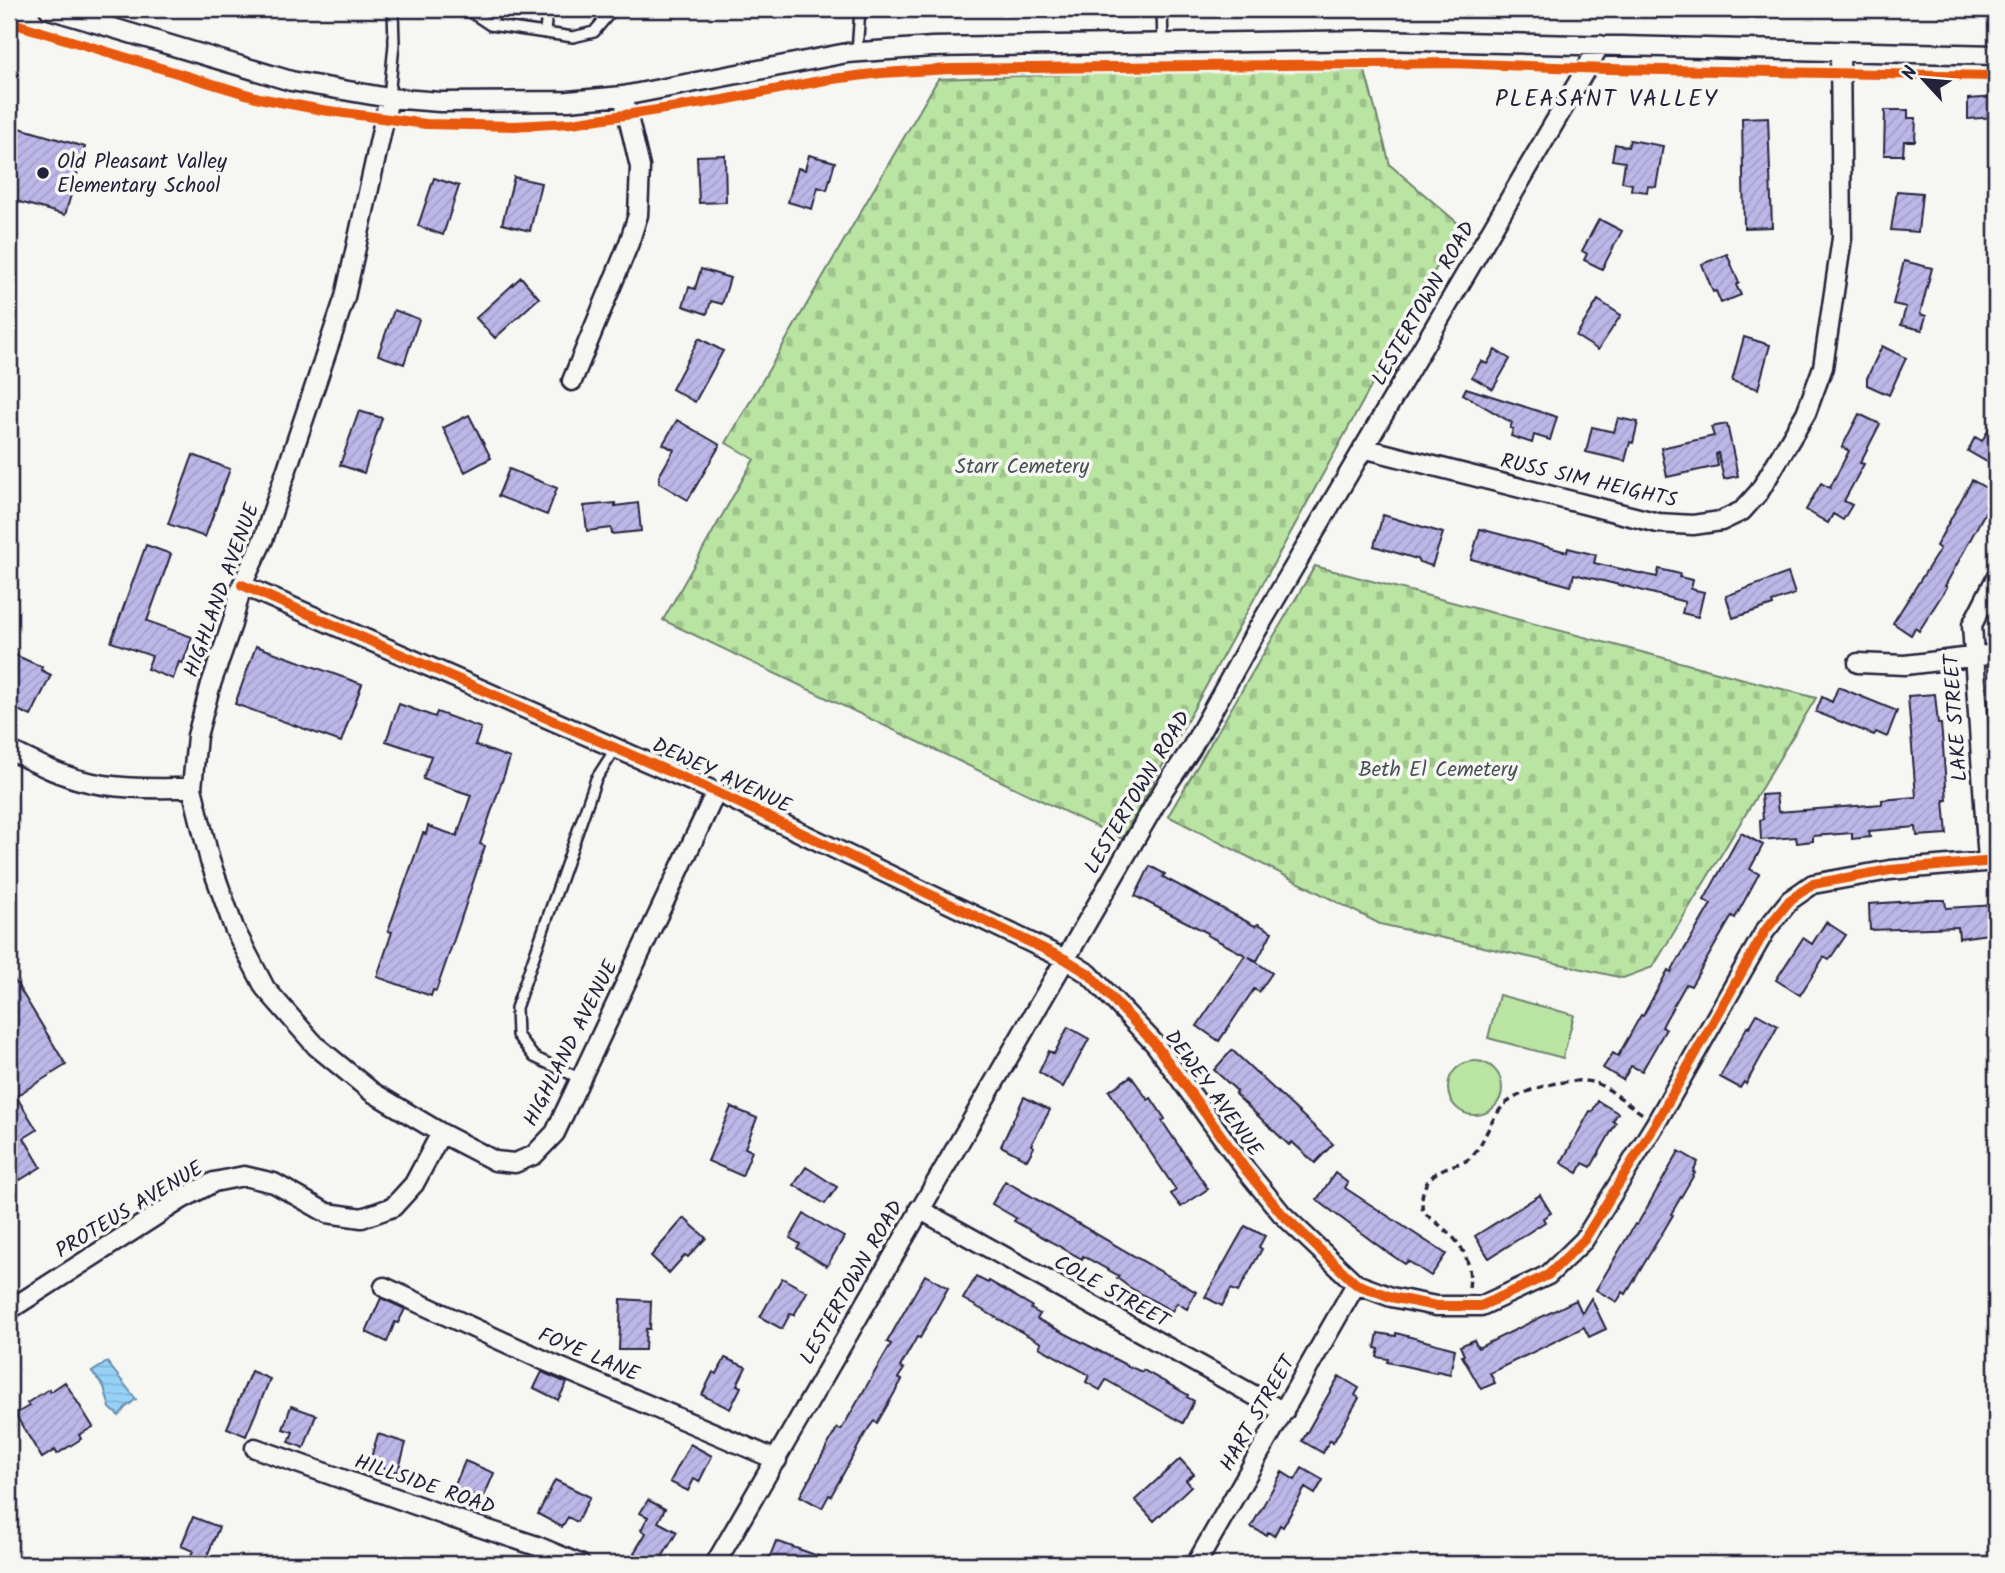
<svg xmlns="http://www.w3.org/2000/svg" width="2005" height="1573" font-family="Kalam,sans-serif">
<defs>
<pattern id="cemetery-stones" width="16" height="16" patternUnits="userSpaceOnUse" patternTransform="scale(1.75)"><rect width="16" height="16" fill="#b9e4a2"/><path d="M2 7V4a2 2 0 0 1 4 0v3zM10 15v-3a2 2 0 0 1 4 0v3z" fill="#9fc38c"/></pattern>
<pattern id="water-rules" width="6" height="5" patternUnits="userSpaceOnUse" patternTransform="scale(1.75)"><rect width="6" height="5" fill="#96d2f7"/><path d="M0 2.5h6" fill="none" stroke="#81b4d5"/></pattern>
<pattern id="building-hatch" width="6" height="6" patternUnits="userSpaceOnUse" patternTransform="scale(1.75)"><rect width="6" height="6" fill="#bdb7e8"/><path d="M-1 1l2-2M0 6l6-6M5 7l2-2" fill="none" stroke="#a29dc8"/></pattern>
</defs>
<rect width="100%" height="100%" fill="#f6f6f2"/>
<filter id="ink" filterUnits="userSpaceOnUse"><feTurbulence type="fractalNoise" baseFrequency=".0143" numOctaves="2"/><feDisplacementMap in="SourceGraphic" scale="14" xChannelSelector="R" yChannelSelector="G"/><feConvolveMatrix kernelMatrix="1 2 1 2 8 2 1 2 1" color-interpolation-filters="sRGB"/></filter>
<g filter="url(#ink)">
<path fill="url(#cemetery-stones)" stroke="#6e836e" stroke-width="2" d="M1156 71H1365L1390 165 1460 225 1122 839 663 620 754 459 726 443 938 79Z
M1315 566 1816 698 1653 967 1623 978 1380 924 1168 816Z"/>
<path fill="#b9e4a2" stroke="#6e836e" stroke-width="2" d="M1499 995 1574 1015 1563 1058 1488 1038Z
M1448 1088a27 27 0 1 1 54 0a27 27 0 1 1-54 0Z"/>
<path fill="url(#water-rules)" stroke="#688cac" stroke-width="2" d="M107 1362 136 1399 125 1408 119 1416 110 1408 104 1387 92 1372Z"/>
<path fill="url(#building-hatch)" stroke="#22223b" stroke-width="2" d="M1996 97V117L1968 119V99Z
M1885 110H1908V118H1916L1915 141H1904L1903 155H1884Z
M1768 117 1772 227 1744 228 1742 118Z
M9 125 85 147 65 215 9 199Z
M1630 140 1663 146 1656 187 1648 186 1647 192 1631 190 1632 184 1622 182 1625 162 1612 160 1615 144 1628 147Z
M725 155 726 202 699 203 697 156Z
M809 155 835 162 827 190 818 187 812 209 788 202 798 168 805 170Z
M514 177 541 183 530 231 502 224Z
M434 178 459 186 443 235 418 226Z
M1897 191 1922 193 1918 232 1891 230Z
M1599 219 1622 231 1602 269 1584 260 1587 254 1582 251Z
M1727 254 1739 283 1736 285 1741 295 1721 303 1716 291 1713 292 1702 264Z
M1904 261 1932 268 1920 314 1926 316 1922 330 1901 325 1906 307 1893 304Z
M701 269 730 278 722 304 711 301 707 314 683 306 689 287 695 289Z
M521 277 539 298 495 338 476 318Z
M1598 300 1621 315 1598 350 1576 336Z
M394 310 419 319 404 364 378 355Z
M1744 337 1770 345 1758 389 1732 381Z
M699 338 723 351 695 402 672 389Z
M1882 346 1906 358 1889 395 1867 385V378Z
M1495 350 1510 359 1493 389 1472 377 1481 361 1487 364Z
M1466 388 1557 417 1550 440 1534 435 1532 443 1511 436 1513 429 1510 428 1512 423 1463 394Z
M359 411 382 418 364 473 340 465Z
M1859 414 1880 424 1860 463 1864 464 1844 501 1852 505 1843 520 1833 514 1828 523 1806 510 1821 483 1830 488 1849 451 1842 447Z
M469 415 491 458 465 472 443 428Z
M1996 416V449L1989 463 1968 451 1975 437 1982 441Z
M1618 418 1638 422 1633 443 1630 442 1625 461 1586 452 1592 427 1614 432Z
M677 420 720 445 688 500 659 483V476L674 450 663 444Z
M1727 424 1738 476 1724 479 1718 453 1716 454 1718 466 1667 477 1661 448 1714 436 1711 427Z
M193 455 230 469 205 537 168 524Z
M509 469 557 488 547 515 498 496Z
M1972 480 1993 492 1986 506 1988 507 1945 586 1947 587 1919 631 1915 628 1911 635 1893 623 1940 549 1936 546Z
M615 503V506L638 503 641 531 612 534 611 528 587 531 584 506Z
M1383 515 1443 533 1432 566 1419 562 1417 559 1374 546Z
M1480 529 1567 552 1568 548 1596 555 1594 563 1657 577 1659 569 1680 574 1679 577 1693 580 1691 589 1704 592 1698 617 1682 613 1685 602 1636 589 1574 574 1571 586 1471 559Z
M146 545 171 554 147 621 192 637 183 663 179 662 173 679 147 669 152 656 111 642Z
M1788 573 1795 594 1772 602 1773 605 1733 618 1726 596Z
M256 646 362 684 341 742 235 704Z
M13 654 42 667 41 670 51 675 31 716 9 706V663Z
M1838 687 1897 711 1887 737 1876 732 1874 735 1816 712 1822 697 1832 702Z
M1935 694 1938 724H1941L1943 747 1947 800H1944L1947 834 1917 836 1916 827 1869 831 1870 837 1852 839V833L1813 836V841L1797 843 1796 837 1761 840 1760 820 1763 819 1761 795 1776 794 1778 812 1882 804V800L1916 797 1908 696Z
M399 704 435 717 437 712 481 728 475 745 510 758 480 844 485 846 459 925 436 991 433 990 431 996 377 977 392 932 388 931 423 833 426 834 428 826 457 836 471 795 423 779 431 756 386 741Z
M1741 833 1763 845 1750 869 1759 874 1735 918 1732 916 1691 986 1686 984 1666 1019 1662 1027 1666 1029 1642 1071 1631 1066 1623 1080 1603 1068 1613 1053 1618 1056 1641 1015 1643 1016 1668 970 1671 972 1711 904 1704 900Z
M1150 866 1165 874 1163 877 1255 926 1258 924 1272 932 1257 961 1249 957 1272 973 1259 992 1254 989 1219 1041 1197 1026 1245 955 1207 935 1208 933 1135 896Z
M1928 900H1945L1946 908 1996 905V933L1959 938 1958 927 1870 930 1869 904Z
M1826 922 1846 935 1829 960 1824 957 1800 995 1776 980 1803 938 1812 944Z
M9 971 66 1065 16 1096 37 1130 24 1138 41 1167 20 1180 9 1162Z
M1757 1014 1778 1026 1746 1084 1744 1082 1740 1088 1720 1077 1747 1027 1749 1028Z
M1068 1027 1089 1039 1063 1087 1039 1072 1049 1051 1054 1054Z
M1232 1050 1333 1144 1315 1163 1292 1142 1289 1145 1273 1130 1235 1094 1237 1091 1214 1070Z
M1131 1076 1148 1100 1151 1098 1165 1119 1162 1121 1208 1189 1181 1207 1171 1194 1176 1190 1109 1091Z
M1024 1097 1050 1110 1031 1145 1034 1147 1027 1160 1001 1146Z
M1598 1101 1618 1113 1613 1121 1616 1123 1591 1167 1583 1163 1578 1173 1561 1163 1590 1111 1592 1112Z
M731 1107 757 1118 745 1148 752 1151 742 1176 708 1161Z
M1679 1151 1698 1162 1693 1172 1695 1173 1671 1214 1673 1215 1626 1294 1623 1292 1617 1302 1596 1290 1635 1224 1637 1225Z
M806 1167 837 1187 825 1204 794 1185Z
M1335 1173 1348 1183 1345 1188 1446 1254 1431 1276 1408 1261 1405 1264 1384 1250 1317 1200Z
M1005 1181 1196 1292 1187 1309 1177 1303 1172 1311 1129 1287 1117 1278 1119 1276 1083 1256 1082 1259 1014 1221 1016 1218 992 1204Z
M1540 1195 1551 1213 1543 1218 1545 1222 1489 1258 1475 1236Z
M804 1214 844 1237 827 1266 797 1248 800 1244 790 1238Z
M684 1218 706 1238 688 1257 685 1255 669 1273 651 1256Z
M1245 1226 1265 1236 1259 1247 1262 1249 1238 1292 1231 1289 1222 1306 1205 1297Z
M925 1275 948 1288 920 1338 917 1337 900 1367 904 1369 898 1378 902 1380 877 1423 874 1421 866 1432 831 1496 829 1495 822 1508 800 1496 837 1428 841 1430 891 1344 887 1342Z
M976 1277 988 1283 989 1281 1032 1306 1031 1309 1040 1314 1037 1319 1128 1366 1142 1372 1143 1370 1188 1395 1187 1397 1194 1401 1183 1423 1106 1380 1100 1390 1086 1382 1089 1375 1039 1347 1041 1343 963 1299Z
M782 1278 807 1292 794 1315 790 1314 782 1329 760 1317Z
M381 1298 405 1309 398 1323 395 1322 387 1342 366 1332Z
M1591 1298 1606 1329 1589 1337 1584 1327 1490 1373 1495 1383 1481 1389 1462 1356 1464 1355 1460 1346 1474 1340 1478 1348 1576 1300 1582 1313Z
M621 1299 651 1301 650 1329H646L645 1350H619Z
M1378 1333 1396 1336V1333L1455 1349 1450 1374 1437 1371 1436 1373 1387 1362 1388 1359 1377 1357 1379 1349 1375 1348Z
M725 1358 746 1367 737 1385 741 1387 730 1409 702 1395 713 1372 717 1374Z
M251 1371 270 1379 246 1436 227 1428Z
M542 1372 567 1383 558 1400 534 1388Z
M1339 1376 1359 1388 1355 1395 1359 1398 1333 1443 1330 1440 1323 1453 1302 1441Z
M65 1382 93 1427 79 1435 81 1439 57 1454 55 1450 42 1458 15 1414 29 1406 27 1403 49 1389 50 1392Z
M291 1406 316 1415 304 1448 289 1442 293 1432 283 1429Z
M378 1434 406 1443 398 1472 369 1464Z
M690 1444 712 1456 699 1482 694 1479 688 1491 670 1482Z
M1180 1459 1194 1474 1186 1480 1191 1486 1154 1521 1135 1500Z
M465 1461 494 1473 483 1499 454 1487Z
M1302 1468 1323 1480 1315 1494 1305 1488 1283 1527 1280 1525 1274 1536 1268 1532 1266 1535 1251 1527 1282 1472 1295 1480Z
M555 1480 590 1497 577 1522 568 1517 562 1527 538 1514Z
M648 1500 665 1509 658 1522 677 1532 658 1564H653L634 1553 646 1533 641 1530 648 1517 640 1513Z
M193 1517 219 1527 205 1561 191 1555 193 1551 181 1546Z
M776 1541 835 1562V1564H767Z"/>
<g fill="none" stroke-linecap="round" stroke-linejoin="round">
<defs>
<path id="lane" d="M466 9 490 25 573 37 594 32 609 14 610 9
M1162 9 1163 44
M490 25 497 9
M545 33 547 9
M857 52 860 9
M389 98 394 44 393 9
M581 1079 534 1057 517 1035 516 1008 596 779 616 748"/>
<path id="street" d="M49 9 291 81 389 98 440 102 568 101 623 96 847 53 932 47 1375 40 1996 55
M389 98 345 297 263 540 242 585 232 624 211 684 197 736 192 788 210 861 234 928 265 988 316 1046 372 1092 441 1133 495 1161 515 1163 534 1155 555 1133 716 792
M572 381 629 243 638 215 640 167 623 96
M1363 448 1658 523 1693 525 1721 521 1742 511 1759 492 1806 413 1823 367 1842 238 1840 51
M242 585 716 792 1065 959 1089 974 1155 1044 1246 1170 1282 1214 1356 1284 1391 1297 1436 1306H1481L1548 1275 1584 1240 1656 1123 1765 931 1790 900 1813 884 1890 870 1996 861
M1858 663 1905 665 1996 654
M9 750C32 761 58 775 84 781 119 790 157 788 192 788
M1988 861 1972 625 1996 578
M919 1209 1284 1412
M384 1287 550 1363 777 1460
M9 1310 182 1199 214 1182 244 1176 274 1183 327 1213 362 1218 393 1207 414 1184 441 1133
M255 1448 452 1518 537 1546 580 1564
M715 1564 1164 789 1191 749 1253 637 1600 45
M1196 1564 1356 1284"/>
</defs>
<use href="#lane" stroke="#22223b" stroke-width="14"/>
<use href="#street" stroke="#22223b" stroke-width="23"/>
<path stroke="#22223b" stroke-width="3.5" stroke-dasharray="7 5" stroke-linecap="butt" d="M1469 1288C1474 1249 1450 1233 1423 1212 1419 1191 1426 1175 1448 1167 1457 1163 1465 1164 1472 1156 1485 1142 1489 1121 1503 1106 1520 1089 1576 1074 1598 1084 1614 1091 1628 1105 1643 1114"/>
<use href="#lane" stroke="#f6f6f2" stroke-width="9"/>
<use href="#street" stroke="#f6f6f2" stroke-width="18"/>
<defs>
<path id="cycleway" d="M9 22 259 98 322 110 426 124 515 126 572 123 723 100 825 80 881 73 951 69 1453 63 1607 69 1996 76
M242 585 716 792 1065 959 1089 974 1155 1044 1246 1170 1282 1214 1356 1284 1391 1297 1436 1306H1481L1548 1275 1584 1240 1656 1123 1765 931 1790 900 1813 884 1890 870 1996 861"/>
</defs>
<use href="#cycleway" stroke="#f6f6f2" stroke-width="15"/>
<use href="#cycleway" stroke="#e8590c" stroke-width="10"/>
</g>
</g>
<circle fill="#22223b" stroke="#f6f6f2" stroke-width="2.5" cx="43" cy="173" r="7"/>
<g text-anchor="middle" stroke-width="7" stroke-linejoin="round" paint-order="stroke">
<g font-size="21" fill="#22223b" stroke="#f6f6f2" text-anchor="start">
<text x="57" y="168">Old Pleasant Valley<tspan x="57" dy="24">Elementary School</tspan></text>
</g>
<g font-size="21" fill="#22223b" stroke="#f6f6f2">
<text transform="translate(1423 303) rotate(-60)" y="7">LESTERTOWN ROAD</text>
<text transform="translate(1589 480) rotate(13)" y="7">RUSS SIM HEIGHTS</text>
<text transform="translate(221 590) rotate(-70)" y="7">HIGHLAND AVENUE</text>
<text transform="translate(1955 718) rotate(-94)" y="7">LAKE STREET</text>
<text transform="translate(722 775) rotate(25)" y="7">DEWEY AVENUE</text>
<text transform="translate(1137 792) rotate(-59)" y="7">LESTERTOWN ROAD</text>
<text transform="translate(570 1043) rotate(-63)" y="7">HIGHLAND AVENUE</text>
<text transform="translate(1214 1093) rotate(54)" y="7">DEWEY AVENUE</text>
<text transform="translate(129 1209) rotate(-31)" y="7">PROTEUS AVENUE</text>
<text transform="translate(851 1282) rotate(-60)" y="7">LESTERTOWN ROAD</text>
<text transform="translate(1112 1291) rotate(29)" y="7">COLE STREET</text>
<text transform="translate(589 1354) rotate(23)" y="7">FOYE LANE</text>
<text transform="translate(1257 1413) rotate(-60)" y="7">HART STREET</text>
<text transform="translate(425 1484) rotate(19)" y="7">HILLSIDE ROAD</text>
</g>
<g font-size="21" fill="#485255" stroke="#f6f6f2">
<text x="1022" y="473">Starr Cemetery</text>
<text x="1438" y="776">Beth El Cemetery</text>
</g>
<g font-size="23" letter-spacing="2" fill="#22223b" stroke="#f6f6f2">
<text x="1607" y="106">PLEASANT VALLEY</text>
</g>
</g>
<rect width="2005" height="1573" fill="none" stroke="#f6f6f2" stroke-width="35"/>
<rect x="18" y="18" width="1970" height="1538" fill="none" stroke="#22223b" stroke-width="2.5" filter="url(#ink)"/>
<g transform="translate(1924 80) rotate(296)" stroke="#f6f6f2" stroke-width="5" paint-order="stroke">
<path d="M0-5L12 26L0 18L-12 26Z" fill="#22223b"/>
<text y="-10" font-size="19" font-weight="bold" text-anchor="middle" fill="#22223b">N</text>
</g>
</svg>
